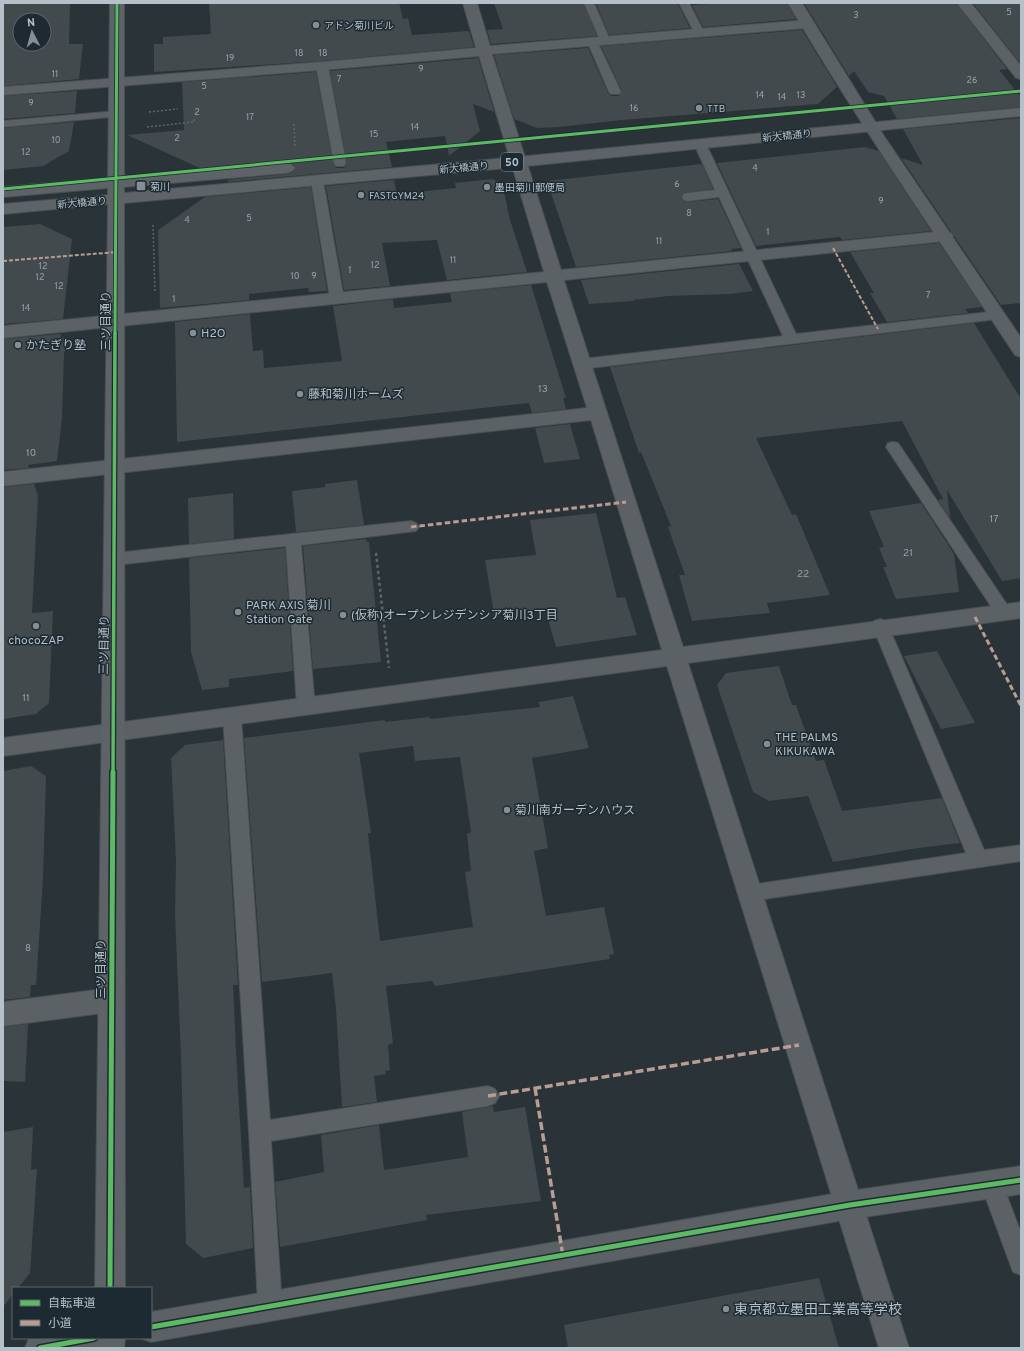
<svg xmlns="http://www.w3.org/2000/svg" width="1024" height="1351" font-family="Overpass,'Noto Sans JP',sans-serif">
<rect width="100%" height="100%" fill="#2a3337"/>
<path fill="#424a4d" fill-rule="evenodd" d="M3 3H70L69 44H83L79 79 3 86ZM20 20H44V44H20Z
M209 3H399L403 19 408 18 412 35 469 31 474 47 322 61 154 72V44H163V37L211 34Z
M494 3H583L597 36 491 44 487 30 503 29Z
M596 3H676L679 6 690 28 609 35Z
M728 3H787L796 19 703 27 692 5Z
M804 3H956L1007 69 999 70 1021 97V107L897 119 884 96 868 92 854 71 849 76Z
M973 3H1021V64Z
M802 30 837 87 818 104 622 120 559 127 537 128 514 119 494 55 588 48 608 93 611 96H619L622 91 601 46Z
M478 58 494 112 473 104 480 131 449 156 445 136 386 142 392 167 227 182 229 181 227 180 287 174 293 172 296 168 293 164 287 162 202 169 127 135 184 130 182 82 316 72 333 163 336 168H344L347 163 330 71Z
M77 91 75 113 3 119V96Z
M1021 118V303L1001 305 901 158 923 165 903 129Z
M74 122 69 151 43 166 3 170V128Z
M865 147 879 151 931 231 842 240 840 237 756 246 717 163Z
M702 164 713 189 684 193 681 198 684 201 688 202 718 199 741 248 731 249 732 251 576 267 547 181Z
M492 179 502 183 510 220 527 272 447 280 437 240 382 243 390 286 344 290 326 186 394 180 397 194 456 188 455 183Z
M311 187 327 291 309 292 308 288 249 294V300L160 308 158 230 205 197Z
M40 224 72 239 63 319 3 324V227Z
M939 243 982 307 965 309 968 313 887 322 870 293H874L850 252Z
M739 264 753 291 730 294 668 296 633 300 634 301 589 304 581 280Z
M531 285 566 398H563L566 409 532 413 529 403 177 442 175 322 250 314 253 351 263 350 264 368 342 361 333 306 393 299 394 308 452 302 450 293Z
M974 323 1021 399V578L1002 581 947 490 950 518 938 500 943 499 902 421 756 438 792 515 796 514 830 595 767 603 770 613 692 621 679 575H685L668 527 671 526 641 452 639 453 610 367Z
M61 334V338H68L64 354 62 418 57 461 28 465 29 468 3 470V339Z
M570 424 580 459 544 463 535 428Z
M357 480 364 525 296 532 292 491 325 487V484Z
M34 484 38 495 32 613 53 611 49 703 36 714 3 719V487Z
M233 493 234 539 189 544 188 498Z
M921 503 954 554 959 592 896 599 883 567H887L879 548 884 547 869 511Z
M596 513 617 598 625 597 637 635 556 647 545 609 494 614 485 560 536 555 530 520Z
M366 539 367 542H369L381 662 313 669 303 546Z
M285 548 293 671 229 679V687L202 690 191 652 189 558Z
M937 651 975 723 941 729 904 656Z
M779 666 792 705H796L816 761 824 760 842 811 942 798 960 843 918 848 833 862 808 796 769 801 753 792 717 685 726 673Z
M573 696 589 748 532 758 548 848 534 851 546 916 604 907 614 954 609 955 610 959 435 986 432 981 386 986 393 1043 388 1045 390 1070 385 1071 386 1074 374 1076 377 1102 342 1107 336 1009 332 973 262 982 244 738 385 720V722L430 717V719L540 707 539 702ZM413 746 415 761 460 757 471 832 467 834 471 871 465 872 473 927 380 941 368 833H371L359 753Z
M223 740 238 985H233L237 1071 244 1188 250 1187 253 1248 203 1258 186 1244 181 1057 175 914 176 860 171 758 185 745Z
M31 766 46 776 43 879 36 985H31L30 997 3 1000V771Z
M28 1024 25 1082 3 1081V1027Z
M493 1106 494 1112 525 1107 541 1201 426 1215 427 1220 280 1247 275 1182 324 1172 321 1135 379 1125 384 1170 468 1157 462 1112Z
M33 1127 31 1170 37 1169 30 1273 18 1288H13V1294L3 1307V1132Z
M819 1278 839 1348H568L564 1325Z"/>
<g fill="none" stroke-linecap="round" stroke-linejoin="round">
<defs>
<path id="service" d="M584 3H594L610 40 609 42 605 43 600 40Z
M679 3H689L704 32 703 34H695Z
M592 38 597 41 621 92 619 94H611L609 92 587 41Z
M322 63 328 66 346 163 344 166H336L334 163 316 66Z
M117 111 121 112 123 114 121 116 3 127V121Z
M700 140 704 142 706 144 796 334 998 311 1003 312 1005 315 1003 318 998 319 582 369 577 367 575 364 577 361 582 359 783 336 719 197 688 201 684 200 682 197 684 194 688 193 715 190 694 144 696 142Z
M317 176 321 177 323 180 344 299 342 302 337 303 332 302 330 299 311 180 313 177Z
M893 442 898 443 1010 609 1012 613 1010 617 1004 619 998 617 886 447 888 443Z
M411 521 416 523 419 527 416 531 301 545 315 707 312 712 306 714 300 712 297 707 286 546 115 565 109 563 107 559 109 555 115 553Z
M880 619 886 621 888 625 984 850 1021 845V861L751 901 744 899 741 893 744 887 751 885 966 853 872 625 874 621Z
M232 709 238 711 241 716 270 1120 488 1086 495 1089 499 1096 495 1103 488 1106 271 1141 282 1306 278 1314 270 1318 262 1314 258 1306 249 1132 223 716 226 711Z
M992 1174 1000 1177 1021 1233V1275L1013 1272 981 1185 984 1177Z"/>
<path id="minor" d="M463 3H477L490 46 807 20 812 21 814 24 812 27 807 28 492 54 561 270 945 231 951 233 953 236 951 239 945 241 564 280 683 647 1021 602V618L688 663 909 1348H879L667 666 3 756V738L662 650 591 420 3 486V472L587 408 547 282 3 338V326L544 272 479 56 322 70 3 95V87L322 62 476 48Z
M957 3H971L1021 66V79L1016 78Z
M111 988 120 991 124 1000 120 1009 111 1012 3 1026V1002Z"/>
<path id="tertiary" d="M788 3H802L884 136 1021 338V357L1015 355C938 238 859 124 788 3Z
M1021 1166V1194L850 1219 151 1342 141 1338H151V1312L850 1191Z
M29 1338H109L105 1348H25Z"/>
<path id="primary" d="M110 3H124V177L287 163 292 165 295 168 292 171 287 173 124 187V193L517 157 1021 108V116L517 167 124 203 125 1288H95L108 204 3 214V204L108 195V188L3 197V187L108 178Z
M95 1338H125L124 1348H94Z"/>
</defs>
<use href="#service" stroke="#484f52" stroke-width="2"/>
<use href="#minor" stroke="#484f52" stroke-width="2"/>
<use href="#tertiary" stroke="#484f52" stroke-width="2"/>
<use href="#primary" stroke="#485054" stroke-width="2"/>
<path stroke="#5f6569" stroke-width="1.5" stroke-dasharray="2 2" stroke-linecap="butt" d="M149 112 178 109
M294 124 295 146
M147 127 194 122V117
M153 225 155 293"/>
<path stroke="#5f6569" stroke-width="2.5" stroke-dasharray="3 3" stroke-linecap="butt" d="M376 553 389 668"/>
<use href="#service" fill="#5b6165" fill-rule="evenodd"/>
<use href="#minor" fill="#5b6165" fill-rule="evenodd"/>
<use href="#tertiary" fill="#5b6165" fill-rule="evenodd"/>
<use href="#primary" fill="#5d6367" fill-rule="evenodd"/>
<path stroke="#b99d93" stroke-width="2" stroke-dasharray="4 2" stroke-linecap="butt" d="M833 248 878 329
M3 261 117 252"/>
<path stroke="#b99d93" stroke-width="3" stroke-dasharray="5.5 3" stroke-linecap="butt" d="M411 527 626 502
M975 617 1021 706"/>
<path stroke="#b99d93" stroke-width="3.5" stroke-dasharray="8 3.5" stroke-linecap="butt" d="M535 1088 563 1256
M488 1096 799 1045"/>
<defs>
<path id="cycleway-far2" d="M3 189 1021 91
M115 334 117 3"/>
<path id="cycleway-far1" d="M113 773 115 333"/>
<path id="cycleway" d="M110 1288 113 772
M151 1327 850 1205 1021 1180
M40 1348 94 1338"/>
</defs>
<use href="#cycleway-far2" stroke="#1e2a32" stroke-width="4.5"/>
<use href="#cycleway-far1" stroke="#1e2a32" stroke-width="6"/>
<use href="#cycleway" stroke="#1e2a32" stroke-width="8"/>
<use href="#cycleway-far2" stroke="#5cba63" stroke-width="3"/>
<use href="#cycleway-far1" stroke="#5cba63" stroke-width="3.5"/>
<use href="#cycleway" stroke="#5cba63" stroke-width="5"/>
</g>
<g fill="#848f95" stroke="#1e2a32" stroke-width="1.5">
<circle cx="316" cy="25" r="4"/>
<circle cx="699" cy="108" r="4"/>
<rect x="136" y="181" width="10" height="10" rx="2"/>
<circle cx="487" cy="187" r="4"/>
<circle cx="361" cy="195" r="4"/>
<circle cx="193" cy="333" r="4"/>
<circle cx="18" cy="345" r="4"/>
<circle cx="300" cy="394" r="4"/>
<circle cx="238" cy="612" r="4"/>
<circle cx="343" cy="615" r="4"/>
<circle cx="36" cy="626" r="4"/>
<circle cx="767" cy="744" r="4"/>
<circle cx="507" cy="810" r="4"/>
<circle cx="726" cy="1309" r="4"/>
</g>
<g text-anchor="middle" stroke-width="3" stroke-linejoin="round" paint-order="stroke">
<g font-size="9" fill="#98a2a9">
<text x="1009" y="15">5</text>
<text x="856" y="18">3</text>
<text x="299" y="56">18</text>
<text x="323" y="56">18</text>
<text x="230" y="61">19</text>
<text x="421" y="72">9</text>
<text x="55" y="77">11</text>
<text x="339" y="82">7</text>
<text x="972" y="83">26</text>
<text x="204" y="89">5</text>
<text x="760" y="98">14</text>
<text x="801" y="98">13</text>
<text x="782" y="100">14</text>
<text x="31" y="106">9</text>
<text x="634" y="111">16</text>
<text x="197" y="115">2</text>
<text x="250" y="120">17</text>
<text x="415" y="130">14</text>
<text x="374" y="137">15</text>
<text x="177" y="141">2</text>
<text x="56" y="143">10</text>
<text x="26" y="155">12</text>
<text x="755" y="171">4</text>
<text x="677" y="187">6</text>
<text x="881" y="204">9</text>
<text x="689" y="216">8</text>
<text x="249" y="221">5</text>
<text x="187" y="223">4</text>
<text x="768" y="235">1</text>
<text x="659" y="244">11</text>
<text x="453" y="263">11</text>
<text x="375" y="268">12</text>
<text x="43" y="269">12</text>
<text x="350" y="273">1</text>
<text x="295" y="279">10</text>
<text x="314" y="279">9</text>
<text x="40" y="280">12</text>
<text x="59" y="289">12</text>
<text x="928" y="298">7</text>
<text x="174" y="302">1</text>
<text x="26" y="311">14</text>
</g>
<g font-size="10" fill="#b5c0c8" stroke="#1e2a32" text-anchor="start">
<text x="324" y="29">アドン菊川ビル</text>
<text x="707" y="112">TTB</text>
<text x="150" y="190">菊川</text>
<text x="495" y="191">墨田菊川郵便局</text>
<text x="369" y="199">FASTGYM24</text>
</g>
<g font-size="10" fill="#b5c0c8" stroke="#1e2a32">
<text transform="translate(787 135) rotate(-6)" y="4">新大橋通り</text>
<text transform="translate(464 167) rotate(-5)" y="4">新大橋通り</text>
<text transform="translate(82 202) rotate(-5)" y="4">新大橋通り</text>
</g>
<g font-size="10" fill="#98a2a9">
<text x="543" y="392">13</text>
<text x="31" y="456">10</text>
<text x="994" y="522">17</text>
<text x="908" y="556">21</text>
<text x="803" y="577">22</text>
<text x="26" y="701">11</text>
<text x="28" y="951">8</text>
</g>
<rect fill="#1e2a32" stroke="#88939b" stroke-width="1" x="501" y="153" width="22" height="18" rx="3"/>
<g font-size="11" font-weight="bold" fill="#b5c0c8">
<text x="512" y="166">50</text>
</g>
<g font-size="12" fill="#b5c0c8" stroke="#1e2a32">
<text transform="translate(106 321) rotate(-90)" y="4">三ツ目通り</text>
<text transform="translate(104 645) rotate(-89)" y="4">三ツ目通り</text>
<text transform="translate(101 969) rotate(-90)" y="4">三ツ目通り</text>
</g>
<g font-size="12" fill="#b5c0c8" stroke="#1e2a32" text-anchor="start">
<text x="201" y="337">H2O</text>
<text x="26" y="349">かたぎり塾</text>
<text x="308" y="398">藤和菊川ホームズ</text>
<text x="246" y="609">PARK AXIS 菊川<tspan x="246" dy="14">Station Gate</tspan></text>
<text x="351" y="619">(仮称)オープンレジデンシア菊川3丁目</text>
<text x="36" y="644" text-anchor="middle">chocoZAP</text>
<text x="775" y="741">THE PALMS<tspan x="775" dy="14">KIKUKAWA</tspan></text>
<text x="515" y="814">菊川南ガーデンハウス</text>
</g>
<g font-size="14" fill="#b5c0c8" stroke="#1e2a32" text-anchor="start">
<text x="734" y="1314">東京都立墨田工業高等学校</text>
</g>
</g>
<rect width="1024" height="1351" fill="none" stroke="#b5c0c8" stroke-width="8"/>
<rect x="12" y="1287" width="140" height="52" fill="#1e2a32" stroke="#5a666e"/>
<rect x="20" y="1300" width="20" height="6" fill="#5cba63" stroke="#5a666e"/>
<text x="48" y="1307" font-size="12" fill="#b5c0c8">自転車道</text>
<rect x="20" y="1320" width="20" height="6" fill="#b99d93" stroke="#5a666e"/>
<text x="48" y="1327" font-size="12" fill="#b5c0c8">小道</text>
<g transform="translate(32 32) rotate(354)"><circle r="19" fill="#1e2a32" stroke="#5a666e"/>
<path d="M0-3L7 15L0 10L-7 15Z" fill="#848f95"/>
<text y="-6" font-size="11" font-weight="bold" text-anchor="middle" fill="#b5c0c8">N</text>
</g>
</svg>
